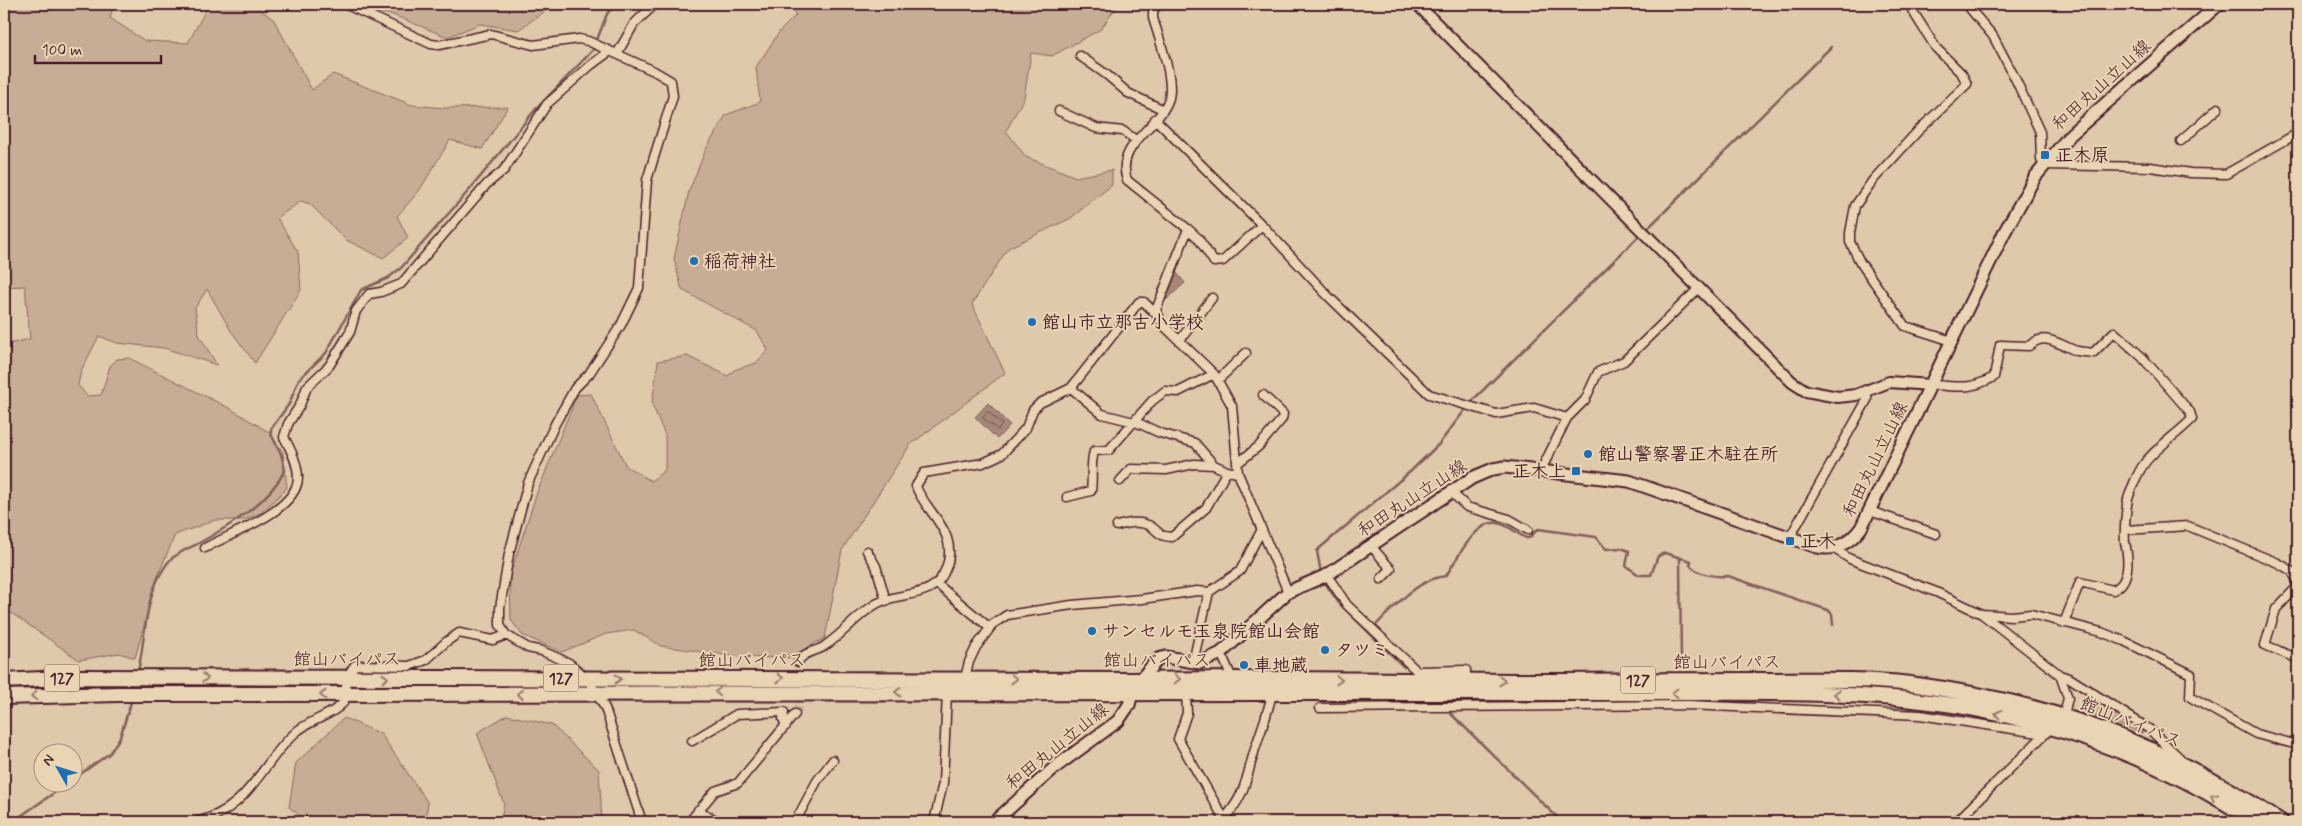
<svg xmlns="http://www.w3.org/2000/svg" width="2302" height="826" font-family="Mynerve,'Klee One',sans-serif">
<rect width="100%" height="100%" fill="#dfc9ab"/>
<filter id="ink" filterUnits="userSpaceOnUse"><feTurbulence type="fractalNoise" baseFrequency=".02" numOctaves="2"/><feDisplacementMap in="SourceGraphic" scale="10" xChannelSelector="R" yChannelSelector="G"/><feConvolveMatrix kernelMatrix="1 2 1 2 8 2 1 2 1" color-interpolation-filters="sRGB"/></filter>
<g filter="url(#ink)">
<path fill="#c7ad95" stroke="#886660" d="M4 4H114L110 18 145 41 188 43 209 4H253L274 20 312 90 333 74 412 105 445 108 508 107 482 149 450 140 419 191 397 216 408 238 383 258 346 240 310 204 301 201 277 218 298 252 301 290 255 363 231 331 207 289 195 308 199 335 217 365 164 348 117 343 99 336 81 371 78 385 87 396 101 395 110 366 117 359 129 358 229 408 269 432 283 452 287 488 261 513 244 520H215L175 535 158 575 135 658 119 653 79 660 4 608V345L30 339 25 286 4 287Z
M360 4H539L547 10 518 30 480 24 447 37 393 15 371 11Z
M785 4H1118L1101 29 1052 56 1031 53 1024 98 1006 131 1026 157 1076 177 1112 170V185L1071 218 1008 248 972 304 1005 373 910 445 842 550 825 638 788 658 740 657 661 646 634 630 606 634 562 652 522 635 511 620 510 575 536 495 577 395 591 394 626 466 651 481 665 470V435L652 404 658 361 687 356 728 376 734 370 756 363 768 350 757 331 682 290 674 259 689 191 706 149 726 115 760 102 756 67 780 31 796 15Z
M2090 698 2143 733 2089 714 2086 711Z
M507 715 552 725 599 770 602 822H500L504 804 477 733Z
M344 718 381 734 428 803 425 822H308L289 807 296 763Z"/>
<path fill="#a6887a" stroke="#815e5a" d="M1177 273 1185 283 1166 300Z
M988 403 1010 425 997 439 975 417Z"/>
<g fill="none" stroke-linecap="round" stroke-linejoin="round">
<path stroke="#6f494b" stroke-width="1" d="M987 411 1002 424 998 430 983 418Z"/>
<path stroke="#815e5a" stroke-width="2.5" d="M1645 231 1831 47
M1680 558 1681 664
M1321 573 1317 551 1321 547 1411 471 1439 444 1471 402 1641 234
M1325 583 1339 603 1404 667
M1376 625C1395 606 1419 578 1446 576 1457 559 1476 519 1498 523 1509 525 1517 534 1526 538H1529L1538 529 1596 537 1606 549 1621 548 1629 551 1626 566 1639 575H1651L1658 556 1665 553 1691 561 1690 565C1698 575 1716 577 1728 576L1828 610 1832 614 1833 625
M138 672C146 636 144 596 166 565 173 554 190 548 201 542 231 525 269 502 285 470L281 454 271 434V429L289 404 299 379 326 353 361 290 388 278 401 268 471 188 535 110 593 50 607 14 615 4
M1447 710 1562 822
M72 780 110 753 120 737 132 699
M12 822 67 784"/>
<path stroke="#c1a791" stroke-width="8" stroke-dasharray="8 4" stroke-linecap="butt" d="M795 714 799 707 798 692"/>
<defs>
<path id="minor" d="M345 4 431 44 439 45 491 34 533 45 579 39 588 41 654 71 671 81 673 96 647 180 639 288 621 325 589 374 575 388 555 424 528 483 509 554 500 608V625L506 635 528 648 542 651 569 663 588 679 605 708 642 822
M1158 4 1153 11V18C1159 39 1174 77 1169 98 1161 127 1114 144 1127 180L1188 229 1156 310 1163 325 1214 374 1232 406 1238 473 1288 592
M1912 4V10L1936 48 1962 74 1967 84 1918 131 1873 180 1855 206 1850 233V242L1860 262 1905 326 1952 341
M1966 4 1993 36 2014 76 2040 132 2041 160 2044 165 2150 167 2191 173 2226 174 2298 133
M617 54 634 24 655 4
M1080 56 1107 75 1128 93 1162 109
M1059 111 1096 128 1123 131 1136 140
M1155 119 1262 225 1328 296 1429 394 1496 414 1534 408 1567 418
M2181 141 2218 108
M1188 229 1198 238 1214 262 1223 261 1262 225
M1180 340 1212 298
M1218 380 1246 353
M1931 385C1959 386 1968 391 1994 377L2000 345 2029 346C2045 331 2059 345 2077 351 2082 352 2088 352 2093 353L2114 332 2142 357 2190 412 2192 419C2178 434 2155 448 2144 464 2138 472 2131 489 2128 499 2126 509 2124 532 2125 542 2128 556 2132 582 2113 590L2080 582 2064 623
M1071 388 1102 414 1138 423 1160 433 1195 443 1214 465 1227 471 1238 473
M1238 463 1259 446 1282 419 1283 414 1263 395
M1541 470 1567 418 1585 400 1598 372 1624 361 1699 288
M1120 481 1131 469 1166 470 1194 464 1214 465
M1451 492 1467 507 1509 519 1528 530
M1067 497 1091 491C1093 477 1090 465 1094 451L1109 450 1152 401 1165 391 1178 392 1214 374
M1870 511 1936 534
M1117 526C1128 523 1141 520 1152 527 1161 534 1159 536 1172 537L1206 508 1227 471
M2125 530 2188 526 2278 563 2292 571 2298 582
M1790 537 1867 400V390
M1371 546 1391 569 1381 579
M205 548C231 533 297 511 298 478 298 464 291 450 284 437L288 424 300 405 307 387 329 366 350 332 356 311 369 294 381 292 401 284 487 184 504 170 547 104 591 65 610 51
M1833 548 1850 559 1936 592 1982 614 2060 675 2068 698 2064 715 2060 718
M867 551 876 566 886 601
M1327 575 1347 605 1417 671 1466 670V681
M937 584 990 628
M2298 586 2276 609 2265 645 2298 659
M1982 614 2012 616 2031 614 2101 632 2124 641 2191 674 2190 697 2256 734 2298 745
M1221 653 1232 678
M798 662C805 650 816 653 826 645 844 633 857 615 876 604 900 590 935 601 946 568 950 559 950 547 947 538 941 519 921 503 916 486L924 473 983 463 1002 454 1026 428 1033 410 1040 403 1071 388 1139 302H1144L1157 315
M1193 662 1209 592
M2060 675 2071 679 2149 729 2183 761
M965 678 969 662 976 647 993 624 1007 615 1072 605 1142 599 1197 591 1209 592 1240 571 1261 531
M1186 693 1187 713 1178 739 1226 822
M1320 708 1688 705 1920 715 2045 734
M692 741 737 714 784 712 783 719 786 726
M698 810 719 822
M1224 819C1246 795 1246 778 1255 749 1261 730 1268 714 1272 693
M196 822C250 810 260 764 296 732 310 720 331 716 342 704 349 696 344 688 347 679 348 674 352 669 355 665L409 666 426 660 446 642 459 633 493 640 506 635
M689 822 715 791 738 783 795 714
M795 822 817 781 833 760
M934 822 943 783 947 692
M1956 822 2047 732"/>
<path id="tertiary" d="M1417 4 1792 382 1806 391 1838 397 1856 395 1889 382 1931 385"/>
<path id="secondary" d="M994 822 1054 768 1118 721 1129 705 1132 693 1140 680 1158 659 1166 657 1200 663 1221 653 1288 592 1327 575 1472 478 1493 469 1505 467 1629 481 1817 547C1835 551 1850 543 1861 528L2004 233 2035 177 2071 134 2219 4"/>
<path id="trunk" d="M4 681 78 677 1140 680C1279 677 1419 681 1558 681 1626 680 1695 680 1764 680 1812 680 1862 678 1910 684 2054 703 2160 743 2281 822
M4 697 118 694C516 693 915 694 1313 693 1429 693 1545 693 1661 693 1766 693 1872 690 1976 709 2076 728 2171 766 2256 822"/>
</defs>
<use href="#minor" stroke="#4a1f2b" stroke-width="11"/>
<use href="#tertiary" stroke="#4a1f2b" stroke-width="14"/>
<use href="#secondary" stroke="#4a1f2b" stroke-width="15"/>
<use href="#trunk" stroke="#4a1f2b" stroke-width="18"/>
<use href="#minor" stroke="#e9d4b3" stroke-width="8"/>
<use href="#tertiary" stroke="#e9d4b3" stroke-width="10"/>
<use href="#secondary" stroke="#e9d4b3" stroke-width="11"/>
<use href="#trunk" stroke="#e9d4b3" stroke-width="14"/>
</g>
<defs><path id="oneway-chevron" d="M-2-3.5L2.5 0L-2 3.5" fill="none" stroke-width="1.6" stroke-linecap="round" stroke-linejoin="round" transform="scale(1.25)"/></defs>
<g stroke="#9a7a6f">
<use href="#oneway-chevron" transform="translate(205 678)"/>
<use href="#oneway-chevron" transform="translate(385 678)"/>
<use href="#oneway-chevron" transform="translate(780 678)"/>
<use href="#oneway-chevron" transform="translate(618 679)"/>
<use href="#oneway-chevron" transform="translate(1014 679) rotate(1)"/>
<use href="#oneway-chevron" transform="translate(1177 679) rotate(-1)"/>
<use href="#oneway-chevron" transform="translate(1339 680) rotate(1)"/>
<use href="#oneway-chevron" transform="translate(1502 681)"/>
<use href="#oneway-chevron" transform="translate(718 692) rotate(180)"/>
<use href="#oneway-chevron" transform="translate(898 692) rotate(180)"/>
<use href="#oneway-chevron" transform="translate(1675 693) rotate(180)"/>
<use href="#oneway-chevron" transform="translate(520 694) rotate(179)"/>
<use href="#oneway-chevron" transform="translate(1837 694) rotate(-178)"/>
<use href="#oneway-chevron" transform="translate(323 695) rotate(-180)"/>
<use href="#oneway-chevron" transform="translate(34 696) rotate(178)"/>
<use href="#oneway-chevron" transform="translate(1998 714) rotate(-168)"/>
<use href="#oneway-chevron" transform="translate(2214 797) rotate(-151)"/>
</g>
</g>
<g fill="#1f6fb2" stroke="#e9d4b3" stroke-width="2">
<rect x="2040" y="150" width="10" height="10" rx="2.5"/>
<circle cx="694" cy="261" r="5"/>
<circle cx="1032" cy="322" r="5"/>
<circle cx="1588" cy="454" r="5"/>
<rect x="1571" y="466" width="10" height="10" rx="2.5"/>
<rect x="1785" y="536" width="10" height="10" rx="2.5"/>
<circle cx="1092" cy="631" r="5"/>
<circle cx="1325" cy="650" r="5"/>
<circle cx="1244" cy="665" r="5"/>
</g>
<g text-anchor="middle" stroke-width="4" stroke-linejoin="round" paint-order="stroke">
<g fill="#e9d4b3" stroke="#7a5554" stroke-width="1">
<rect x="44.5" y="664.5" width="35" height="27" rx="4"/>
<rect x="543.5" y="664.5" width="35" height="27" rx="4"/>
<rect x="1620.5" y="666.5" width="35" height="27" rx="4"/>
</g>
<g font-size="16" font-weight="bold" fill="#4a1f2b">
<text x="62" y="684">127</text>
<text x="561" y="684">127</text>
<text x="1638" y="686">127</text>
</g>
<g font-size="18" fill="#4a1f2b" stroke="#e9d4b3">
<text transform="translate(2101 85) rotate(-42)" y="6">和田丸山立山線</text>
<text transform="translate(1875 459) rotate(-64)" y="6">和田丸山立山線</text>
<text transform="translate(1412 498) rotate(-33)" y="6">和田丸山立山線</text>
<text x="347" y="665">館山バイパス</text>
<text x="752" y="666">館山バイパス</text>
<text x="1157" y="666">館山バイパス</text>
<text x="1727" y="668">館山バイパス</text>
<text transform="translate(2131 722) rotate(22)" y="6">館山バイパス</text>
<text transform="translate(1057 746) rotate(-39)" y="6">和田丸山立山線</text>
</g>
<g font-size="18" font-weight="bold" fill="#4a1f2b" stroke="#e9d4b3" text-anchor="start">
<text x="2055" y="161">正木原</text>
<text x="704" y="267">稲荷神社</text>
<text x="1042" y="328">館山市立那古小学校</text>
<text x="1598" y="460">館山警察署正木駐在所</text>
<text x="1566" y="477" text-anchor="end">正木上</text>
<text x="1800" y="547">正木</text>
<text x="1102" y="637">サンセルモ玉泉院館山会館</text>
<text x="1335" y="656">タツミ</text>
<text x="1254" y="671">車地蔵</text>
</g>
</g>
<rect width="2302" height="826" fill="none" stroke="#e9d4b3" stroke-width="20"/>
<rect x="10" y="10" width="2282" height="806" fill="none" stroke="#4a1f2b" stroke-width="2" filter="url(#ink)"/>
<g transform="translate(58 768) rotate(309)"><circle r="24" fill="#e9d4b3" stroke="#a98c7d"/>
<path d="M0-4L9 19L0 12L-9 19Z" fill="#1f6fb2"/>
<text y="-8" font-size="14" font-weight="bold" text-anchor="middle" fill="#4a1f2b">N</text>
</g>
<path d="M35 55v8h126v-8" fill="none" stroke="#4a1f2b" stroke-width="2.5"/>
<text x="42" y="55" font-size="15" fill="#4a1f2b" stroke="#e9d4b3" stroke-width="4" paint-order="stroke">100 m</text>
</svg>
